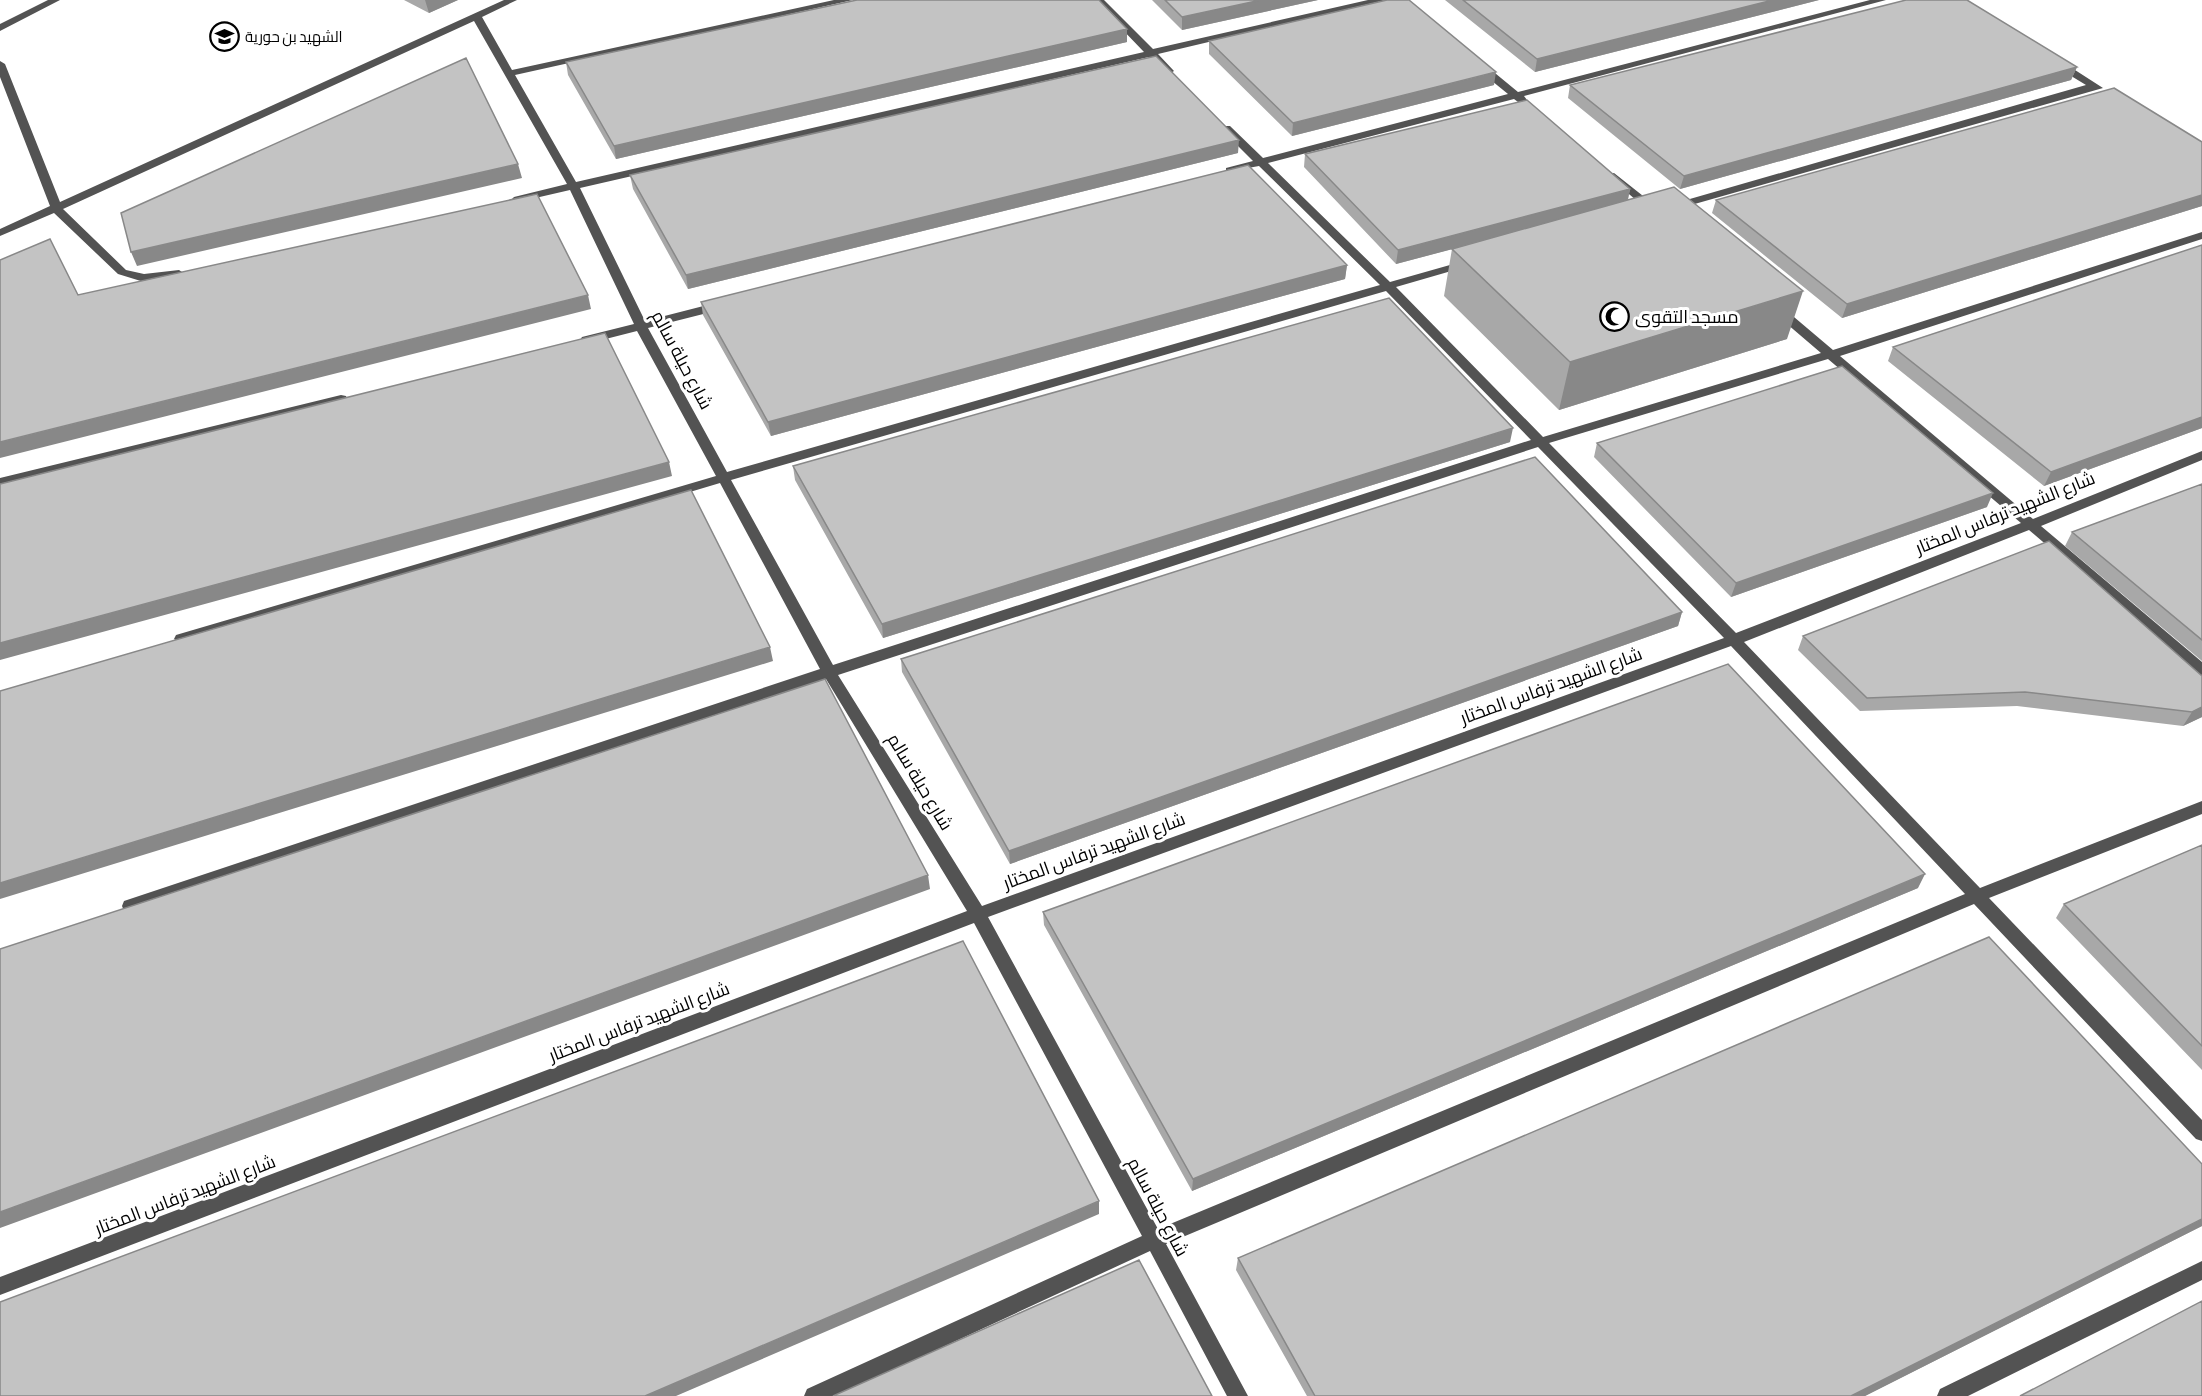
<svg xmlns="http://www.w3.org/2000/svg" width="2202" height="1396" font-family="'Alegreya Sans',Cairo,sans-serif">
<rect width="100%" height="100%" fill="#fff"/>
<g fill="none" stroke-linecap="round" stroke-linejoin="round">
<path fill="#535353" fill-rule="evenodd" d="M48 0H60L0 31V24Z
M504 0H517L482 17 512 70 834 0H853L515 75 576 182 1144 52 1094 0H1104L1153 49 1368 0H1386L1158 54 1174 71 1169 74 1149 57 580 188 645 321 723 301 729 305 727 308 648 328 727 472 1380 285 1259 166 1226 172V168L1253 161 1222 130V126H1230L1263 158 1508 94 1476 68V64H1484L1518 92 1870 0H1886L1524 96 1527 100 1526 102H1518L1514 99 1268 163 1390 282 1464 261H1472V265L1396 287 1543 437 1821 353 1773 312V306H1781L1833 350 2202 232V239L1840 356 2033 519 2202 451V460L2041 526 2202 662V675L2197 674 2029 530 1744 642 1980 888 2202 801V814L1989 898 2202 1120V1141L2196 1139 1974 904 1166 1244 1248 1396H1227L1150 1251 837 1396H804L807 1389 1142 1236 974 923 0 1295V1277L967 911 826 679 130 913 124 911 122 906 124 901 820 669 720 483 181 644 174 639 176 635 716 476 637 331 586 344 580 340 582 337 634 324 570 190 518 202 512 199 514 197 567 184 474 21 63 209 126 270 144 274 179 270 185 274 179 278 144 282 118 274 54 213 0 236V229L50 206 0 77V61L5 64 60 202ZM1386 291 1531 440 833 665 731 480ZM1828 359 2021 523 1736 633 1549 443ZM1538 447 1724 638 982 906 838 675ZM1731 646 1965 894 1158 1229 988 917Z
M2053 61H2061L2103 88 1677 209H1669L1667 207 1669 205 2086 85 2053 65Z
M1614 173 1657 207V211H1649L1610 178V174Z
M341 395 346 396 347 399 346 402 0 486V478Z
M2202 1261V1280L1968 1396H1937L1940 1389Z"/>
</g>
<path fill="#a8a8a8" d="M404 0H458L429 13Z
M1152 0H1318L1182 30Z
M1445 0H1819L1535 72Z
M1127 29V42L616 159 568 75 566 62Z
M1209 41 1494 85 1292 136 1209 54Z
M2077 67 2071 80 1680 189 1568 98 1570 85Z
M2202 142V206L1842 318 1712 213 1716 200Z
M1238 153 688 289 633 189 630 175Z
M1305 154 1630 189 1628 200 1787 339 1559 410 1444 296 1452 249 1396 264 1304 167Z
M2202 245V428L2044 486 1888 361 1893 347Z
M1347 265 1345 279 771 436 703 315 701 302Z
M1510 442 883 638 795 480 793 466Z
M1597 443 1987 507 1731 597 1594 457Z
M2202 484V661L2065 546 2072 532Z
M2049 541 2202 717 2183 726 2017 706 1860 711 1798 650 1803 636Z
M1682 612 1678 626 1010 864 902 672 901 659Z
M2202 845V1070L2056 918 2064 904Z
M1918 888 1192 1191 1044 925 1043 912Z
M2202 1226 1865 1396H1307L1236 1270 1238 1258Z"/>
<path fill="#888" d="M425 0H458L429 13Z
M1261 0H1318L1182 30V17Z
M1773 0H1819L1535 72 1537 59Z
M1127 29V42L616 159 614 146Z
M2077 67 2071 80 1680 189 1684 176Z
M1496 72 1494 85 1292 136 1293 123Z
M1239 140 1238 153 688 289 686 275Z
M518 164 522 178 137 266 131 252Z
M1630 189 1627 203 1396 264 1398 250Z
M2202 195V206L1842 318 1847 304Z
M1347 265 1345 279 771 436 768 422Z
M1803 291 1787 339 1559 410 1570 362Z
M588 295 591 309 0 458V442Z
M2202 417V428L2044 486 2051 472Z
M1513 428 1510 442 883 638 882 624Z
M669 462 672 476 0 660V643Z
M1993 493 1987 507 1731 597 1736 583Z
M1682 612 1678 626 1010 864 1009 851Z
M770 647 773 661 0 899V883Z
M2202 707V717L2183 726 2192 712Z
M1925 874 1918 888 1192 1191 1193 1179Z
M928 875 930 889 0 1228V1212Z
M1099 1201V1214L676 1396H645Z
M2202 1219V1226L1865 1396H1851Z"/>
<path fill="#c3c3c3" stroke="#888" stroke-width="1.5" d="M857 0H1099L1127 29 614 146 566 62Z
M1165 0H1261L1182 17Z
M1387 0H1409L1496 72 1293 123 1209 41Z
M1463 0H1773L1537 59Z
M1906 0H1967L2077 67 1684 176 1570 85Z
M1156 56 1239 140 686 275 630 175Z
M466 58 518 164 131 252 121 213Z
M2114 88 2202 142V195L1847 304 1716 200Z
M1527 100 1630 189 1398 250 1305 154Z
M1248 165 1347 265 768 422 701 302Z
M1674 187 1803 291 1570 362 1452 249Z
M537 194 588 295 0 442V260L50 239 78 295Z
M2202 245V417L2051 472 1893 347Z
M1389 298 1513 428 882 624 793 466Z
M605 333 669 462 0 643V484Z
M1842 366 1993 493 1736 583 1597 443Z
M1535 457 1682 612 1009 851 901 659Z
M2202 484V640L2072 532Z
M691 490 770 647 0 883V691Z
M2049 541 2202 676V707L2192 712 2025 692 1867 698 1803 636Z
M1728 664 1925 874 1193 1179 1043 912Z
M825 679 928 875 0 1212V949Z
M2202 845V1046L2064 904Z
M1989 937 2202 1164V1219L1851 1396H1315L1238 1258Z
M963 941 1099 1201 645 1396H0V1302Z
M1139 1260 1212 1396H833Z
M2202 1301V1396H2020Z"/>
<defs>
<symbol id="school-ring" viewBox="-11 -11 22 22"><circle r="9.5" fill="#fff" stroke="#000" stroke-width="1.5"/><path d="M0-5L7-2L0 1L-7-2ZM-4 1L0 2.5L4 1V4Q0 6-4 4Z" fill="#000"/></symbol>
<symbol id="mosque-ring" viewBox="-11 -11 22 22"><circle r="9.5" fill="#fff" stroke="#000" stroke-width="1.5"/><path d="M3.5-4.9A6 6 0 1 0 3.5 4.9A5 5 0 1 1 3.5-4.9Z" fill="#000"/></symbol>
</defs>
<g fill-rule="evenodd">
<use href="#school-ring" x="208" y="20" width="33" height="33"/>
<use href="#mosque-ring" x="1598" y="300" width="33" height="33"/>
</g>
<g text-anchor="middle" stroke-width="6" stroke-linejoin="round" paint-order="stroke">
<g font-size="15" fill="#000" stroke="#fff" text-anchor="start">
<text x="245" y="42">الشهيد بن حورية</text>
</g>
<g font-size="18" fill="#000" stroke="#fff" text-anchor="start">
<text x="1635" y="323">مسجد التقوى</text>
</g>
<g font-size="18" fill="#000" stroke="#fff">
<text transform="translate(682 360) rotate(62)" y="6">شارع حيلة سالم</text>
<text transform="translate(2005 513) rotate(-22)" y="6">شارع الشهيد ترفاس المختار</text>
<text transform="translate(1551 686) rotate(-20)" y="6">شارع الشهيد ترفاس المختار</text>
<text transform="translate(920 782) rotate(59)" y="6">شارع حيلة سالم</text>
<text transform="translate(1094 851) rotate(-20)" y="6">شارع الشهيد ترفاس المختار</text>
<text transform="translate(639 1022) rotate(-21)" y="6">شارع الشهيد ترفاس المختار</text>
<text transform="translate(185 1195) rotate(-21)" y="6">شارع الشهيد ترفاس المختار</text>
<text transform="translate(1158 1207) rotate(62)" y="6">شارع حيلة سالم</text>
</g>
</g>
</svg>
